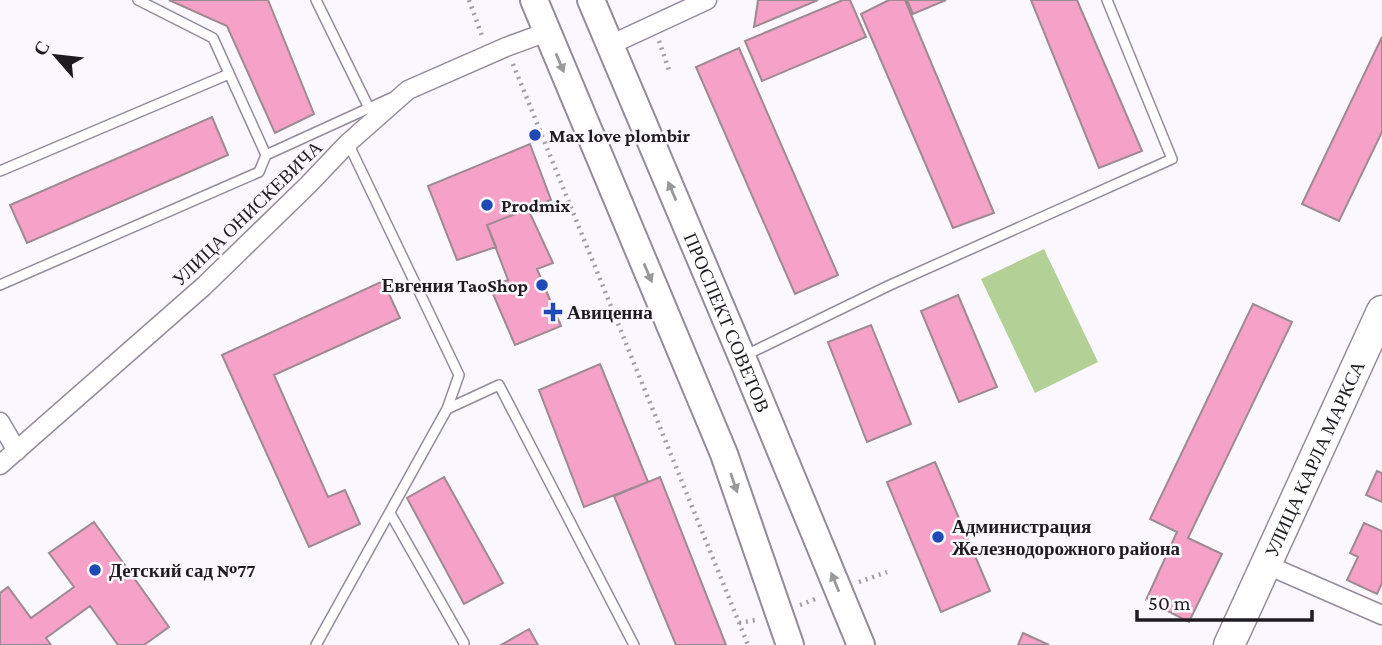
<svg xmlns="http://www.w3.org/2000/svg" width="1382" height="645" font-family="'Crimson Pro',serif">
<rect width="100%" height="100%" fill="#fbf7fe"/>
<path fill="#b3d096" d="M1044 249 1098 362 1035 393 981 279Z"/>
<path fill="#f6a1c7" stroke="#9e8a93" stroke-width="2" d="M169 0H268L314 114 275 133 227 26Z
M758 0H818L754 27Z
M843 0H850L866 37 762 81 745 41Z
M889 0H905L994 213 953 228 861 14Z
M907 0H946L913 14Z
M1031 0H1077L1142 151 1099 168Z
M1382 37V132L1339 221 1302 204Z
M739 48 838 275 795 294 696 67Z
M212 117 228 155 27 243 10 205Z
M530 144 551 200 487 225 496 247 457 260 428 186Z
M528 209 553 263 537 269 561 326 515 345 490 287 508 280 487 225Z
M383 281 400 318 274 375 328 497 345 490 360 524 309 547 222 355Z
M958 295 997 387 959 402 921 311Z
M1253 304 1292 322 1188 538 1222 554 1189 622 1146 600 1177 532 1150 519Z
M871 325 911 424 867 442 828 342Z
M600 364 648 482 584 507 539 390Z
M935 462 990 591 941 612 887 482Z
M1377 471 1382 473V502L1366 495Z
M444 477 503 583 464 604 407 498Z
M660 477 726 645H676L614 496Z
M94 522 169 627 144 645H118L90 606 46 638 51 645H0V593L8 587 31 618 74 587 49 553Z
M1364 523 1382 531V583L1377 594 1347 580 1358 557 1350 553Z
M529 629 538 645H501Z
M1023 633 1049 645H1018Z"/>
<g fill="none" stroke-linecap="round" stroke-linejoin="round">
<defs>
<path id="service" d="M138 0 213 38 266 155 391 98
M316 0 369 108
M0 171 229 74
M0 285 259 172 266 155
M744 356 888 286 1172 159 1107 0
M447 409 499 385 634 645
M390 513 464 643
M316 645 447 409 459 375 348 143"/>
<path id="minor" d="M610 45 707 0
M0 422 17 451
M0 465 204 286 308 185 348 143 408 90 506 47 547 32
M1267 565 1382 615"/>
<g id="secondary">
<path d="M534 0 724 454 790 645"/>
<path id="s1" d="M591 0 742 357 861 645"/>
</g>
<g id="primary">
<path id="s2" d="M1229 645 1382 311"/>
</g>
</defs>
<use href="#service" stroke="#948b9b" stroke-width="12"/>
<use href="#minor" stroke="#948b9b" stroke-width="21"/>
<use href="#secondary" stroke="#948b9b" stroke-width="30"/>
<use href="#primary" stroke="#948b9b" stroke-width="33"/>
<path stroke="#a09da3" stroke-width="4.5" stroke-dasharray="2 5" stroke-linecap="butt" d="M469 0 482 36 485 34
M659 41 670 73
M513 64 748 645
M859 582 887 572
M800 605 818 598
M739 623 755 620"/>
<use href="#service" stroke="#fff" stroke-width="9"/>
<use href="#minor" stroke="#fff" stroke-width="18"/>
<use href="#secondary" stroke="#fff" stroke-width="26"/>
<use href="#primary" stroke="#fff" stroke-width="30"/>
</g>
<defs><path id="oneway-solid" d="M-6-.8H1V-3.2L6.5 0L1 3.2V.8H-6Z" transform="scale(1.75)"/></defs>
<g fill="#9a989b">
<use href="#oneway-solid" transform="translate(560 63) rotate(67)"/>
<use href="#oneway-solid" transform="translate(672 191) rotate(-113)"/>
<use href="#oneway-solid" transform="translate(648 273) rotate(67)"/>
<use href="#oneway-solid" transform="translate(734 483) rotate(71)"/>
<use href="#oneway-solid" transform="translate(835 582) rotate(-112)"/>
</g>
<g fill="#1f49b7" stroke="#fbf7fe" stroke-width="2.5">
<circle cx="535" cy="135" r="7"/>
<circle cx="487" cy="205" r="7"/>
<circle cx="542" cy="285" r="7"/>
<path d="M549.5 301.5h7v7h7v7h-7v7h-7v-7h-7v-7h7z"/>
<circle cx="938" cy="537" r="7"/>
<circle cx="95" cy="570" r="7"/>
</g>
<g text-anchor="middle" stroke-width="5" stroke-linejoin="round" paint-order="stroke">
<g font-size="19" font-weight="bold" fill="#1e1b21" stroke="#fbf7fe" text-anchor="start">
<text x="549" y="142">Max love plombir</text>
<text x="501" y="212">Prodmix</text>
<text x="528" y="292" text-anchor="end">Евгения TaoShop</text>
<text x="567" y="319">Авиценна</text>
<text x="952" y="533">Администрация<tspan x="952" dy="22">Железнодорожного района</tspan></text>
<text x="109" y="577">Детский сад №77</text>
</g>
<g font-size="19" fill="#1e1b21" stroke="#fbf7fe">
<text transform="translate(247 213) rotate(-44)" y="7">УЛИЦА ОНИСКЕВИЧА</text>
<text dy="7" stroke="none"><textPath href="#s1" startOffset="350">ПРОСПЕКТ СОВЕТОВ</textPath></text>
<text dy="7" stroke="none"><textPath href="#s2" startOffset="205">УЛИЦА КАРЛА МАРКСА</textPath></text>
</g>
</g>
<g transform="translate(56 56) rotate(298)" stroke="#fbf7fe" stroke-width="5" paint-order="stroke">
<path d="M0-5L12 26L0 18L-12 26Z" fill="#1e1b21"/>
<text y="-10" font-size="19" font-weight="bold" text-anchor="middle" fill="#1e1b21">С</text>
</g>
<path d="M1137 610v10h175v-10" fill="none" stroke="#1e1b21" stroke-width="3.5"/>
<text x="1148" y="610" font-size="21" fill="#1e1b21" stroke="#fbf7fe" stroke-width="5" paint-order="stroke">50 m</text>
</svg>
